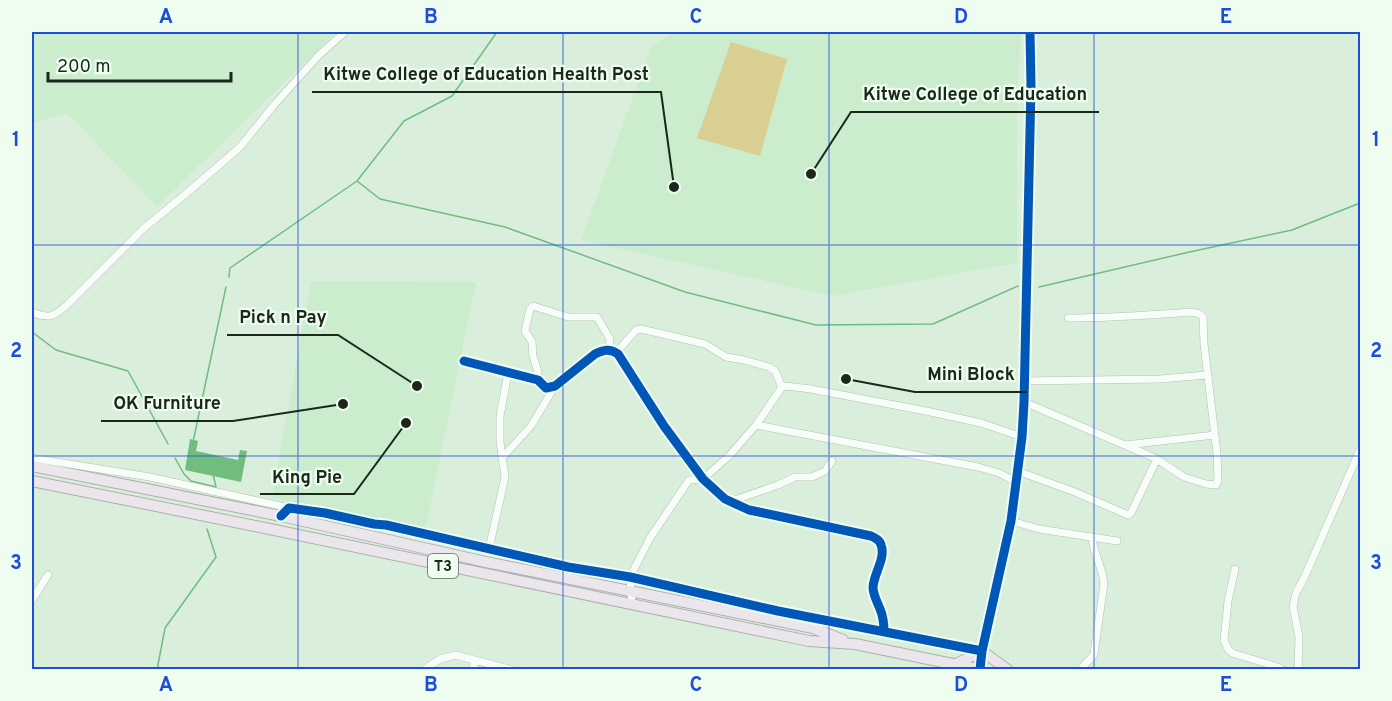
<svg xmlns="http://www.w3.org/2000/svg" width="1392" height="701" font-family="Overpass,sans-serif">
<rect width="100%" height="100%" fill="#d9efdb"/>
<path fill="#cbedce" d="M32 32H336L157 207 67 113 32 124Z
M674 32H1021L1017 107V263L832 296 581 240 651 47Z
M311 281 476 282 425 532 272 498Z"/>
<path fill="#dacf93" d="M731 42 787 59 760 156 697 138Z"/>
<path fill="#71bd7d" d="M190 439 198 441 196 451 238 460 240 450 247 451 241 482 185 470Z"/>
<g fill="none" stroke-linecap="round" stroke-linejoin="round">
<path stroke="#71bd7d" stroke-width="1.5" d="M357 181 380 199 505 227 685 292 816 325 933 324 1018 286
M229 277 230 268 357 181 404 121 452 96 497 32
M1039 287 1185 253 1292 230 1360 203
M32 332 56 350 128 371 168 444
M193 442 226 287
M175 458 184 474 191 481 216 487 213 474
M157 670 165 628 216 557 207 529"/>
<defs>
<path id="minor" d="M32 312C50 320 54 316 68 304L143 229 188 192 240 147 274 105 319 55 345 32
M616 353 636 330 641 329 705 344 726 357 744 360 769 367 775 371 782 387
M464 361 538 380 546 388 555 386 595 354C603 350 610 348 618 354L664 426 703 479 725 499 749 510 759 512 871 536C875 538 880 540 881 545 886 558 874 573 873 587 873 595 877 601 880 609 883 616 884 624 884 632
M538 380V372L533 356 532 342 525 331 530 309 533 306 568 317H597L610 339 609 350
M1023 381 1160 379 1207 375 1208 376
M1024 402 1155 458 1184 477 1206 484 1216 485 1218 480 1217 453 1204 344 1203 317 1200 314 1191 312C1151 315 1110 318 1068 318
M756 425 978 467 999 473 1016 482
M1125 445 1215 435
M32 458 150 477 289 508
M502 458 531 426 555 386
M1017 471 1075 492 1128 515 1131 513 1157 459
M729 502 778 485 795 477H812L825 471 832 461
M281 516 289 508 325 513 374 524 386 525 568 567 630 577 778 611 982 651
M1011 521 1039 529 1117 541
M489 549 505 477 500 442V416L508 373
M1235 569 1228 601 1224 640 1228 649 1232 653 1278 667 1283 670
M32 600 48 575
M632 605 630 577 650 538 689 480 703 479 729 456 756 425 782 387 785 386 811 389 931 412 981 423 1022 437
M423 670 440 659 455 655 513 670
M472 670 476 661
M1081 670C1084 663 1090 661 1094 654L1104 584C1103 567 1093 554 1092 537
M1298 670 1299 637 1293 606 1296 593 1305 576 1360 450"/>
<path id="tertiary" d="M980 669 982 651 1011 521 1022 437 1024 402 1031 86 1030 32"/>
<path id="trunk" d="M32 466 281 516 486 562 813 628 843 640
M32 481 255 526 809 641 855 644 982 670
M954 665 982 651 1008 670"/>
</defs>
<use href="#minor" stroke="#b0c1b1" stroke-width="8"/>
<use href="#tertiary" stroke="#b0c1b1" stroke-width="10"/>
<use href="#trunk" stroke="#afafb0" stroke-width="12"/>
<use href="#minor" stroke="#f9fdfa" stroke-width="7"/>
<use href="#tertiary" stroke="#f9fdfa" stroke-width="8"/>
<use href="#trunk" stroke="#eae6eb" stroke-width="10"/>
<defs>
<path id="cycleway" d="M464 361 538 380 546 388 555 386 595 354C603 350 610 348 618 354L664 426 703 479 725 499 749 510 759 512 871 536C875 538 880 540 881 545 886 558 874 573 873 587 873 595 877 601 880 609 883 616 884 624 884 632
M281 516 289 508 325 513 374 524 386 525 568 567 630 577 778 611 982 651
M980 669 982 651 1011 521 1022 437 1024 402 1031 86 1030 32"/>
</defs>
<use href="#cycleway" stroke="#eefdef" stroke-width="13"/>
<use href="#cycleway" stroke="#0057b8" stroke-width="9"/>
</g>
<path fill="none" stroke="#1d4ed8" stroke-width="1.5" stroke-opacity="0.55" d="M298 32V670M563 32V670M829 32V670M1094 32V670M32 245H1360M32 456H1360"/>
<g text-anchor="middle" stroke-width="4.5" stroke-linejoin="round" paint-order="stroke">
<rect fill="#eefdef" stroke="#5a685b" stroke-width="1.5" x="428" y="554" width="30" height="24" rx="4.5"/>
<g font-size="15" font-weight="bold" fill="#1a281b">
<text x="443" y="571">T3</text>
</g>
</g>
<path fill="none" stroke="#1a281b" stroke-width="2" d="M674 187L661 92H312M811 174L851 112H1099M417 386L338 335H227M846 379L915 392H1027M343 404L233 421H101M406 423L354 494H260"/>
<g fill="#1a281b" stroke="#eefdef" stroke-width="2">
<circle cx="674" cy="187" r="6"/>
<circle cx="811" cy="174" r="6"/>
<circle cx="417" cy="386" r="6"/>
<circle cx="846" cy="379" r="6"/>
<circle cx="343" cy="404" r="6"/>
<circle cx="406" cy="423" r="6"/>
</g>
<g font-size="18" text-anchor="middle" font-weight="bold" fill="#1a281b" stroke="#eefdef" stroke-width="4.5" stroke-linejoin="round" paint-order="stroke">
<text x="486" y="80">Kitwe College of Education Health Post</text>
<text x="975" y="100">Kitwe College of Education</text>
<text x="283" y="323">Pick n Pay</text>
<text x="971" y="380">Mini Block</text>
<text x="167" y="409">OK Furniture</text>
<text x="307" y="483">King Pie</text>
</g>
<rect width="1392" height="701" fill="none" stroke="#eefdef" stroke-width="66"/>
<path d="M48 72v9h183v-9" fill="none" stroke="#1a281b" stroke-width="3"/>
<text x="57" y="72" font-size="18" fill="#1a281b" stroke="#eefdef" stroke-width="4.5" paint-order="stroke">200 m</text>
<rect x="33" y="33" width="1326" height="635" fill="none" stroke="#1d4ed8" stroke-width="2"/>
<g font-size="20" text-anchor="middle" font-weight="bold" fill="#1d4ed8">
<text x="166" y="23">A</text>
<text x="431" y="23">B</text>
<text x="696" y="23">C</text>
<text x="961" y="23">D</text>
<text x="1226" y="23">E</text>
<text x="16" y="146">1</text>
<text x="1376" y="146">1</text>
<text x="16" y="357">2</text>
<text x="1376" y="357">2</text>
<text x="16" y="569">3</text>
<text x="1376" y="569">3</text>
<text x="166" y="691">A</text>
<text x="431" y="691">B</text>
<text x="696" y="691">C</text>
<text x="961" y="691">D</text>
<text x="1226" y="691">E</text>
</g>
</svg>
